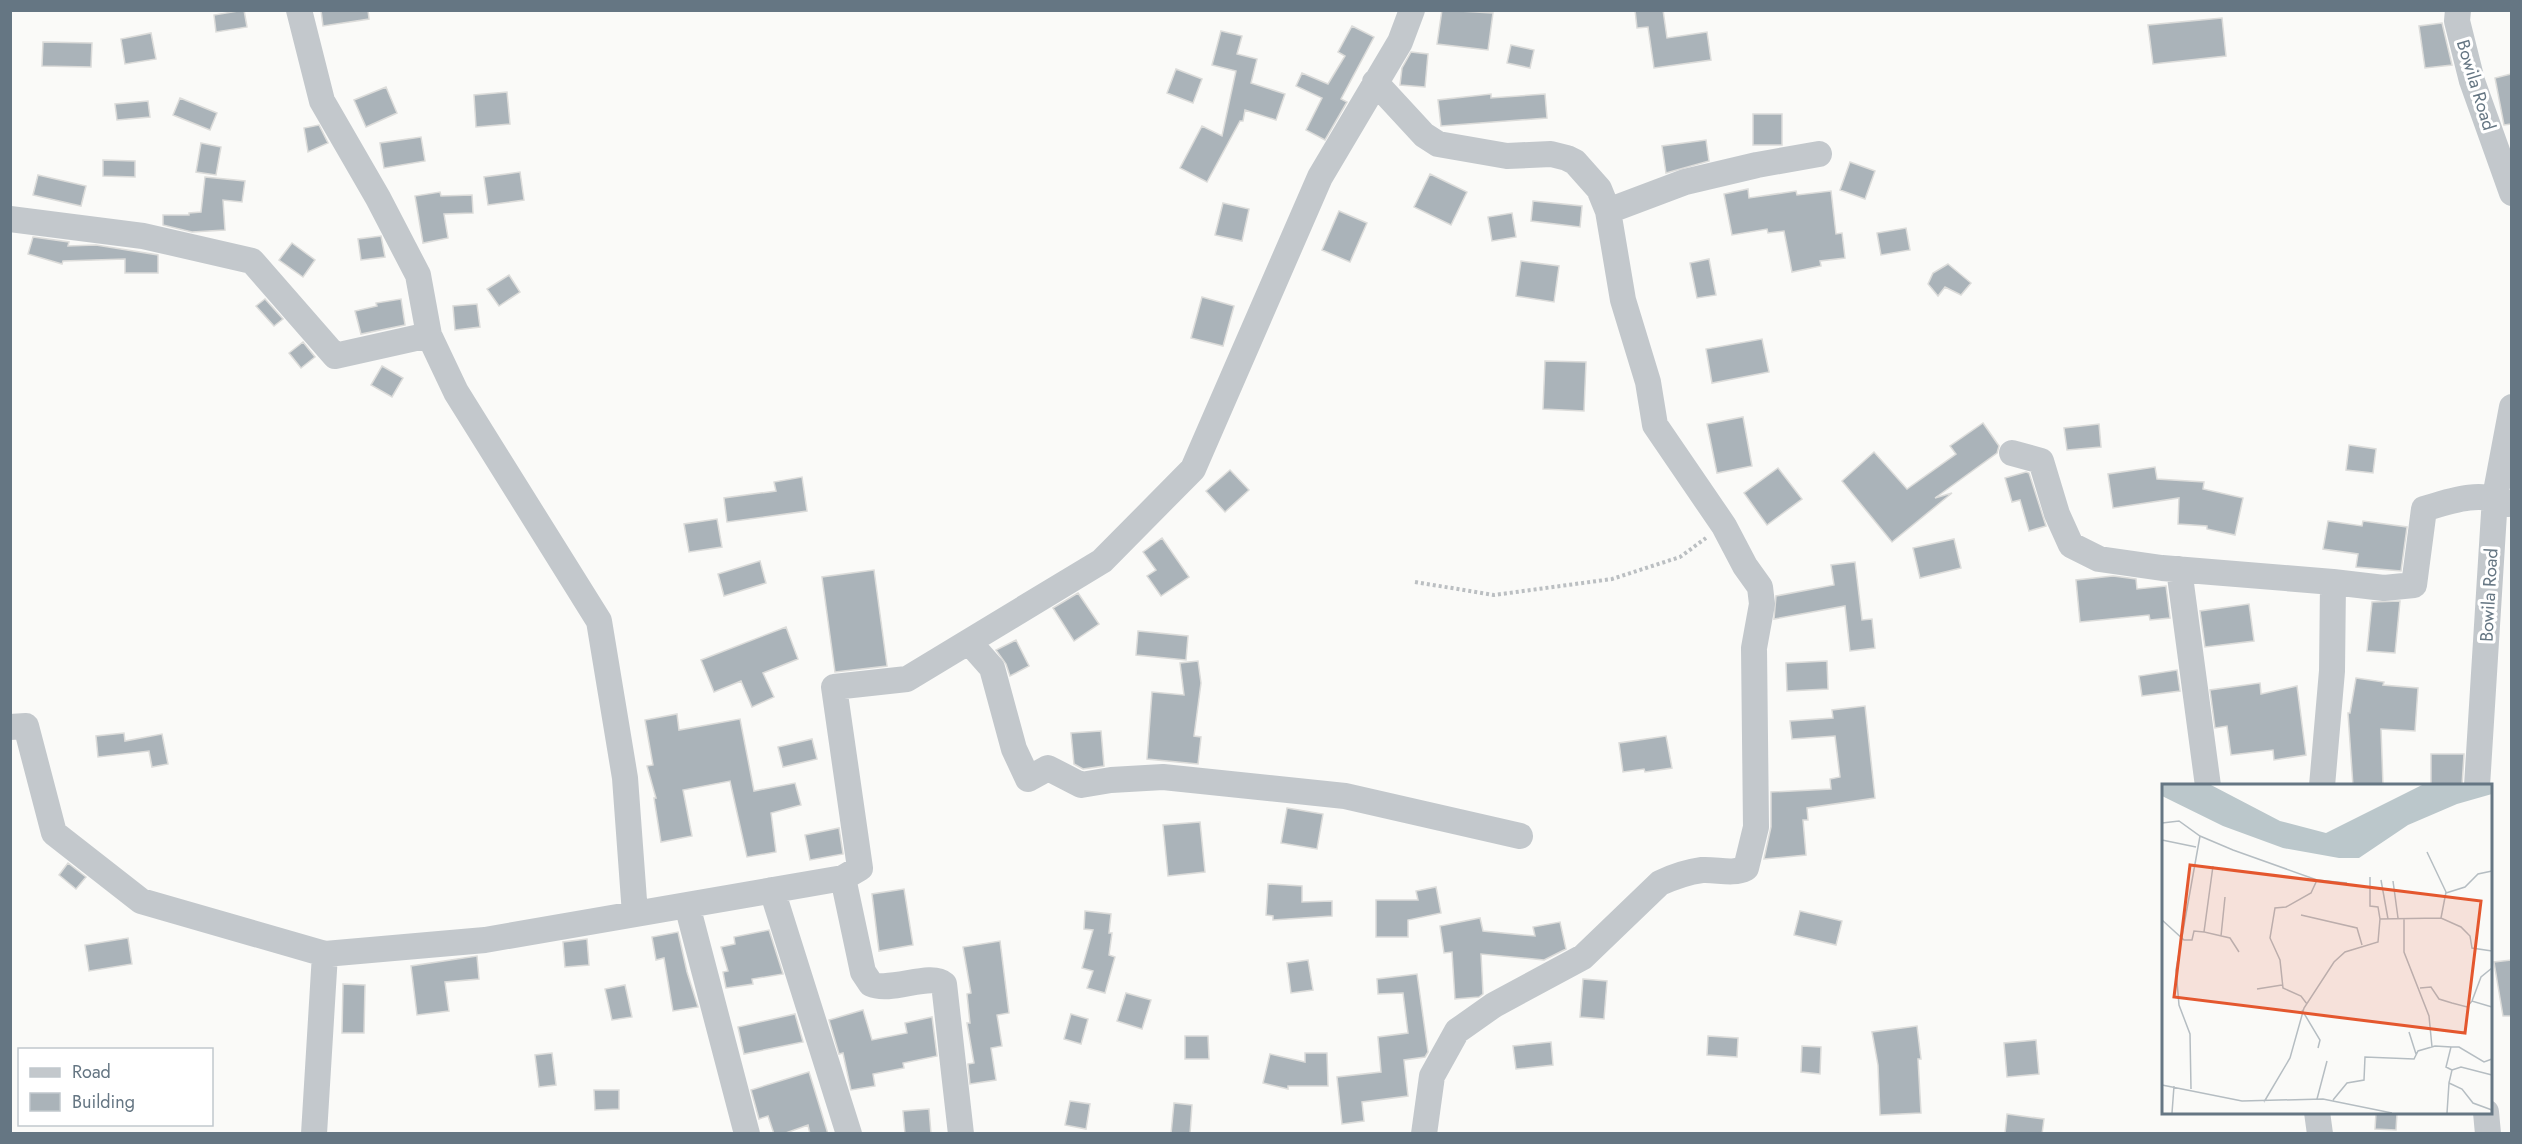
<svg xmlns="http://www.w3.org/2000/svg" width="2522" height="1144" font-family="Jost,sans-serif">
<rect width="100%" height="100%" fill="#fafaf8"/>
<path fill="#aab3b9" stroke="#dcdcda" stroke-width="1.5" d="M244 10 247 27 216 32 214 15Z
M321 10H368L369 19 323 26Z
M1442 10 1493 13 1488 50 1437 44Z
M1635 10H1663L1667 38 1707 32 1711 60 1654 68 1648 27 1637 28Z
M2222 18 2226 56 2153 64 2148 25Z
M2442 23 2452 65 2425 68 2419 26Z
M1352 26 1374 37 1341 99 1347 102 1325 140 1306 130 1322 98 1296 86 1302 73 1328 84 1345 56 1338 52Z
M1221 31 1242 36 1237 54 1257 59 1251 83 1285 94 1276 120 1245 110 1243 121H1240L1207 182 1180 168 1202 126 1222 136 1236 71 1212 65Z
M151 33 156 59 125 64 121 39Z
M43 42 92 43 91 67 42 66Z
M1511 45 1534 50 1530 68 1507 63Z
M1411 52 1428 54 1425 87 1400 85 1402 68Z
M1176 69 1202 79 1193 103 1167 93Z
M2511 74V124L2504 125 2495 78Z
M386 87 397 113 366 127 354 100Z
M507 92 510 124 476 127 474 95Z
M1491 94V98L1545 94 1547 118 1441 126 1438 100Z
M180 98 217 113 210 130 173 115Z
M148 101 150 117 117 120 115 104Z
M1753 114H1782V145H1753Z
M319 125 328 143 308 152 304 128Z
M421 137 425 161 384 168 380 143Z
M1706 140 1709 161 1666 173 1662 146Z
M201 143 221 147 216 175 196 172Z
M103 160 135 161V177L103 176Z
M1850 162 1875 171 1865 199 1840 190Z
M520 172 524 200 488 205 484 177Z
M1430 174 1467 192 1451 225 1414 207Z
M38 175 86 186 81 206 33 195Z
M205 177 245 181 242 202 223 200 225 230 192 232 163 225V215H189V213L201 212Z
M1748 189 1749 198 1796 191 1797 195 1831 191 1836 234 1842 233 1845 258 1820 261 1821 266 1792 272 1784 231 1768 233 1767 229 1732 235 1724 194Z
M440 192 441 196 472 195 473 213 444 214 448 238 423 243 415 196Z
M1533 201 1582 206 1580 227 1531 221Z
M1223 203 1249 209 1242 241 1215 235Z
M1339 211 1367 223 1350 262 1322 250Z
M1512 213 1516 237 1492 241 1488 217Z
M1906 228 1910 250 1881 255 1877 233Z
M381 236 385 257 361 260 358 239Z
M33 237 69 242 68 246 96 245 158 255V273H125V259L63 261 62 264 28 254Z
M292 243 315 260 303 277 279 260Z
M1709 259 1716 295 1697 298 1690 263Z
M1521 261 1559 266 1554 302 1516 296Z
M1948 264 1971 283 1961 295 1945 287 1938 296 1928 284 1933 273Z
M509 275 520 292 499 306 487 289Z
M1202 297 1234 306 1223 346 1191 338Z
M265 299 283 319 274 326 256 306Z
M401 299 405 325 361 334 355 311 377 306 376 303Z
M477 304 480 327 455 330 453 306Z
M1762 339 1769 372 1712 383 1706 349Z
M303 342 315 357 301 368 289 353Z
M1545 361 1586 362 1584 411 1543 409Z
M382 366 403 378 392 397 371 385Z
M1743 417 1752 466 1717 473 1707 424Z
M1983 423 1999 446 1997 453 1935 498 1952 493 1892 542 1842 481 1874 452 1907 489 1956 454 1950 446Z
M2099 424 2101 447 2067 450 2064 428Z
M2349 445 2376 449 2373 473 2346 470Z
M2155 467 2157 479 2204 482 2203 489 2243 498 2235 535 2207 529V526L2178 524 2179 498 2113 508 2108 474Z
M1778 468 1802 499 1767 525 1744 493Z
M1230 470 1249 490 1225 512 1206 491Z
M2026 472 2029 473 2046 526 2029 531 2020 500 2012 502 2005 478Z
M802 477 807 511 727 522 724 498 776 491 774 482Z
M717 519 722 547 689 552 684 524Z
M2328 521 2362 526 2363 521 2407 527 2401 571 2356 567 2358 554 2323 549Z
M1162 538 1189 577 1161 596 1147 576 1156 570 1143 552Z
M1954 539 1961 568 1920 578 1913 548Z
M760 561 766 583 724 596 718 574Z
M1855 562 1862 620 1872 619 1875 648 1850 651 1845 606 1774 619 1776 596 1834 585 1831 565Z
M874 570 887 666 835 672 822 577Z
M2113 576 2136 579 2137 589 2166 586 2170 618 2150 620 2149 615 2080 622 2076 580Z
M1078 593 1099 624 1074 641 1053 608Z
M2400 601 2395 653 2367 651 2372 602Z
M2249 604 2254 641 2205 647 2200 611Z
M786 627 798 659 763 673 774 697 752 707 741 681 714 692 701 660Z
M1138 631 1188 636 1186 660 1136 655Z
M1016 640 1029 666 1010 676 1006 664 996 650Z
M1198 661 1201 683 1194 736 1201 737 1198 764 1147 759 1152 692 1184 695 1180 663Z
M1827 661 1828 689 1787 691 1786 663Z
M2177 670 2180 691 2142 696 2139 676Z
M2356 678 2384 682 2383 685 2418 688 2415 731 2381 729 2383 786H2353L2348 713H2350Z
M2260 683 2261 694 2297 686 2306 755 2274 760 2273 750 2231 755 2227 726 2215 728 2210 690Z
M1865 706 1875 798 1807 808 1808 820H1803L1806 855 1764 859 1771 827V792L1831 789 1830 779 1840 777 1835 736 1792 739 1790 721 1833 718 1832 710Z
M677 714 679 730 740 719 754 791 795 783 801 805 771 813 776 852 747 857 730 781 683 790 692 836 661 842 654 798H656L647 766 653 765 645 720Z
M1101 731 1104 766 1083 769 1074 764 1071 733Z
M124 733 125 741 162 734 168 764 152 767 149 751 98 757 96 736Z
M1666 736 1672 768 1645 772 1644 769 1623 772 1619 743Z
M812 739 817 759 783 767 778 747Z
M2431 754H2464L2462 786H2431Z
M1287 808 1323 814 1317 849 1281 843Z
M1200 822 1205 872 1168 876 1163 825Z
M839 828 843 854 810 860 805 835Z
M68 863 86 877 76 889 59 875Z
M1268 884 1302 886V902L1332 901V916L1273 920V916L1266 915Z
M1436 887 1441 913 1408 920V937H1376V900H1418L1416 891Z
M904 889 913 945 879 951 872 894Z
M1085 911 1111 914 1109 933H1112L1109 955 1115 957 1105 993 1087 988 1093 971 1082 968 1093 930 1084 929Z
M1800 911 1842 921 1836 945 1794 935Z
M1480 918 1483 931 1535 936 1533 927 1560 922 1566 949 1544 960 1481 954 1483 994 1479 997 1455 999 1452 952 1444 953 1440 926Z
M769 930 783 974 752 979 753 984 726 988 723 972 728 971 721 947 735 944 734 937Z
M678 932 687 972 698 1007 673 1011 664 958 656 960 652 937Z
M128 938 132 964 89 971 85 945Z
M587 939 589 965 565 967 563 942Z
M1000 941 1009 1013 997 1015 1002 1046 991 1048 996 1080 970 1084 968 1064 974 1063 967 1023H970L967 994 971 993 963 947Z
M477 956 479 979 445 982 449 1011 417 1015 411 966Z
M1308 960 1313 990 1291 993 1287 963Z
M2511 960V1016H2503L2494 962Z
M1417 974 1428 1052 1425 1057 1404 1060 1408 1096 1362 1102 1364 1121 1342 1124 1337 1077 1381 1072 1378 1037 1408 1033 1403 993 1378 994 1377 979Z
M1583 979 1607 981 1604 1019 1580 1017Z
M343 984 365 985 364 1033H342Z
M625 985 632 1017 612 1020 605 989Z
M1126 993 1151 1000 1142 1029 1117 1021Z
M863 1010 872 1040 907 1033 905 1023 932 1017 937 1056 903 1063 904 1068 873 1074 875 1086 851 1090 843 1053 839 1054 829 1020Z
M795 1014 803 1042 744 1054 738 1027Z
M1071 1014 1088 1019 1081 1044 1064 1039Z
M1917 1026 1921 1059H1918L1921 1113 1880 1115 1878 1065 1872 1032Z
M1185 1036H1208L1209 1059H1185Z
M1708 1036 1738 1038 1737 1057 1707 1055Z
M2036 1040 2039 1074 2007 1077 2004 1043Z
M1551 1042 1553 1065 1516 1069 1513 1046Z
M1802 1046 1821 1047 1820 1074 1801 1072Z
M552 1053 556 1085 539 1087 535 1055Z
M1305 1053H1327L1328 1086H1288V1089L1263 1083 1270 1054 1305 1062Z
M809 1072 828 1134H810L808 1125 783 1134H774L768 1116 759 1119 751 1090Z
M594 1090H619V1109L595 1110Z
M1070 1101 1090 1104 1086 1129 1065 1125Z
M1174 1103 1192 1105 1190 1134H1171Z
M929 1109 931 1134H905L903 1111Z
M2376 1113H2397L2396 1130 2375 1129Z
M2007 1114 2044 1119 2042 1134H2005Z"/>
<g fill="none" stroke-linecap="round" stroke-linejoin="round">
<path stroke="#bbbfc2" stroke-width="4" stroke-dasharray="3 3" stroke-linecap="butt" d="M1415 582 1494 595 1612 579 1680 557 1706 538"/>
<path stroke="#c3c8cc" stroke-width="26" d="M299 10 322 101 378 198 418 275 429 335 456 392 599 621 625 778 635 914
M2458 10 2457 21 2472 81 2512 193
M1375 82 1424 135 1438 144 1507 156 1551 154 1567 158 1575 162 1599 189 1608 211 1623 300 1648 382 1655 425 1724 526 1745 566 1760 587 1762 604 1754 648 1756 827 1746 868C1732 875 1718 869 1702 870 1687 872 1673 877 1660 883L1583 957 1494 1005 1457 1031 1432 1076 1424 1134
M1608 211 1685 182 1757 165 1819 154
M10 219 143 236 252 261 335 356 429 335
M2012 453 2041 461 2057 514 2071 545 2099 559 2162 568 2333 582 2332 671 2322 786
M2179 569 2208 786
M2333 582 2384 588 2414 585 2424 509C2453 500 2481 490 2509 504
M969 642 992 668 1014 749 1028 779 1048 768 1081 785 1111 780 1163 777 1345 796 1520 836
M10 727 26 726 54 833 141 901 325 954 485 940 843 878 863 972 871 984C891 993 930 972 944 984L961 1134
M2477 786 2495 497 2512 407
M843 878 860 868 834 687 907 679 1102 561 1193 469 1320 177 1400 42 1412 10
M772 890 849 1134
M687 905 747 1134
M2317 1112 2320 1134
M2486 1112 2488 1134
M314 1134 325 954"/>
</g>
<g text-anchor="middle" stroke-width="6" stroke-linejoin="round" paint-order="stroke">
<g font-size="18" fill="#657683" stroke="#fff">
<text transform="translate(2476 85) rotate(73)" y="6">Bowila Road</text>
<text transform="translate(2489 595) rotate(-87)" y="6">Bowila Road</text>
</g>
</g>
<g transform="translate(2162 784)">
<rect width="330" height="330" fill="#fafaf8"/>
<path d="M0 1H49L118 37 164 49 260 1H330V10L295 20 246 41 197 74H177L121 64 61 42 0 12Z" fill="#bbc7cb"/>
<path fill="none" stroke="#b5bdc2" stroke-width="1.5" d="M0 39 17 37 38 52 71 66 155 96 185 99M0 56 34 63M265 68 284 108 279 134M51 82 42 148 68 154 77 168M208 93V122L216 123 218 135 279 134 299 143 308 152 310 164 330 167M219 96 226 135M231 97 236 134M284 109 303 103 316 90 330 87M139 131 195 144 200 161M242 134V168L267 232 270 263M0 136 22 156H30L32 147 42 148M59 152 63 113M258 204 269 203 277 215 290 219 305 223 310 217 330 223M95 205 120 201M310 217 319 193 330 184M145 220 139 212 121 204 118 176 108 154 113 124 124 123 149 109 155 96M140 226 158 256 156 264M247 248 254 270M289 263H297L322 278 330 275M290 286 299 283 330 291M0 301 80 317 161 315 230 329M29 305 28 250 17 221 14 186 38 52M155 315 165 277M171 316 185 299 202 296 203 273 252 275 256 267 273 262 289 263 284 283 290 286 287 299M102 318 128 274 142 224 172 178 183 168 216 158 218 135M10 329 12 302M285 329 287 299 300 305 311 319 330 326"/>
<path fill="#e4572e" fill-opacity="0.15" stroke="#e4572e" stroke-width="3" d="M28 81 319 117 303 249 12 213Z"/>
<rect width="330" height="330" fill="none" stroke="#657683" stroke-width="3"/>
</g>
<rect width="2522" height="1144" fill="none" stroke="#657683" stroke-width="24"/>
<rect x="18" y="1048" width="195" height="78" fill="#ffffff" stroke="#c1c8cd" stroke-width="1.5"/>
<rect x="30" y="1068" width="30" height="9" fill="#c3c8cc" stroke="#c1c8cd" stroke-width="1.5"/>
<text x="72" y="1078" font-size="18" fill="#657683">Road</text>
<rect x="30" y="1093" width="30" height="18" fill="#aab3b9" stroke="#c1c8cd" stroke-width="1.5"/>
<text x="72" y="1108" font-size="18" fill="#657683">Building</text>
</svg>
